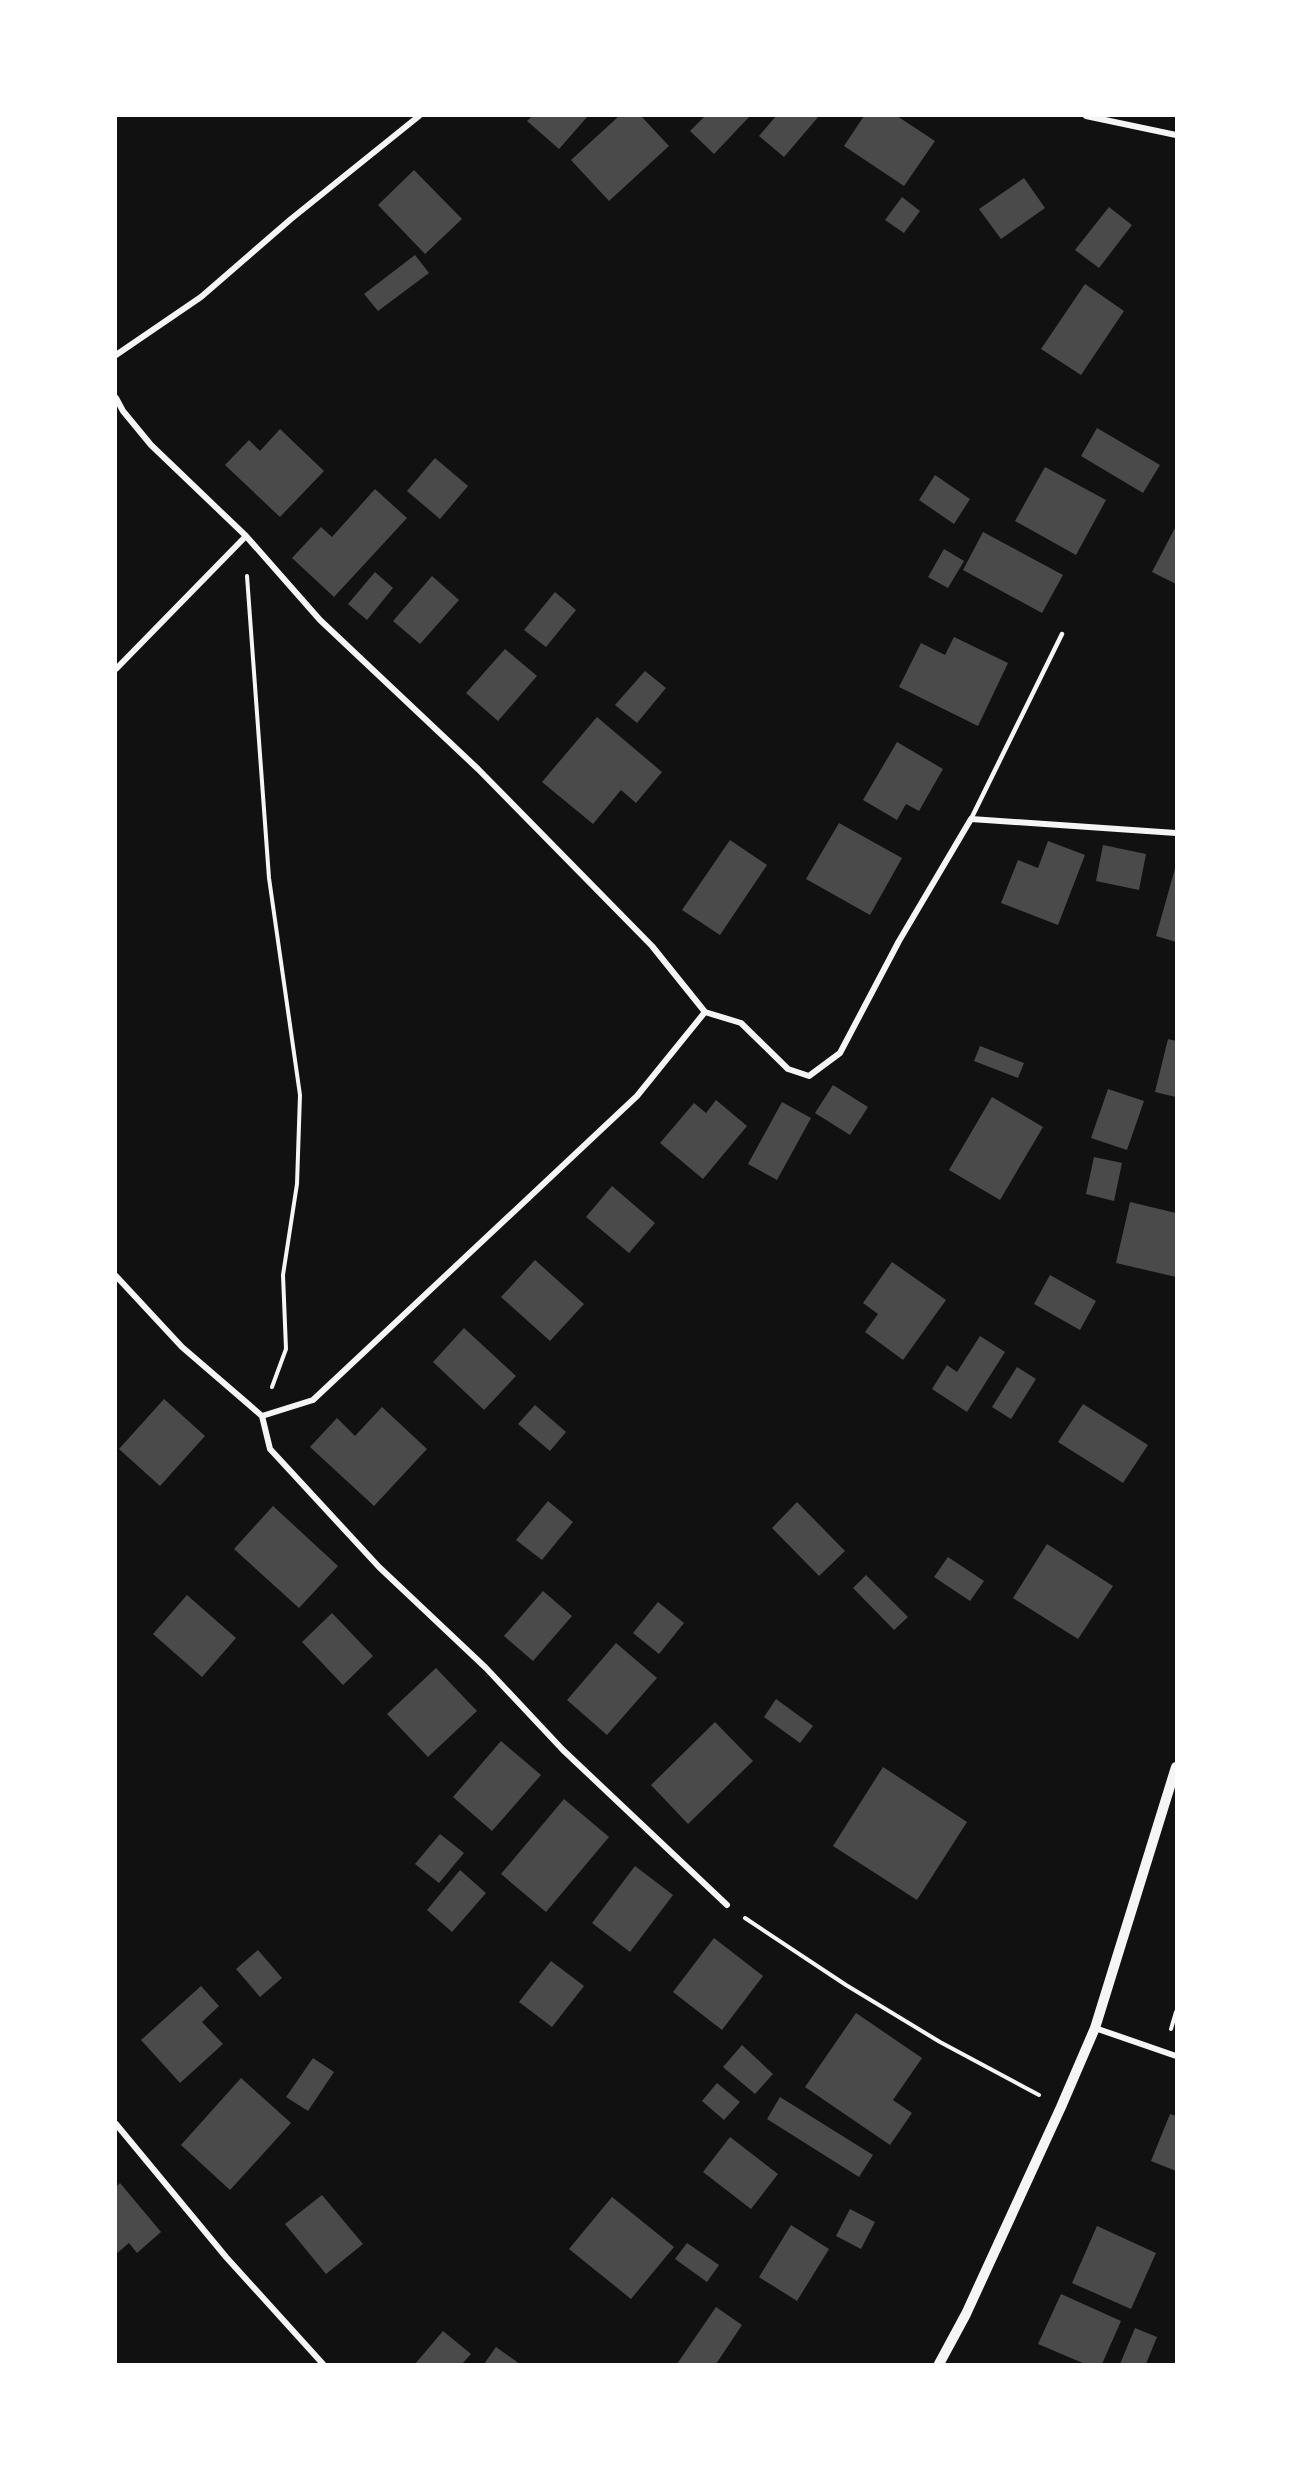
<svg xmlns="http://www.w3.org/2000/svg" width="1292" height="2480" font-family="'Noto Sans',sans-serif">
<rect width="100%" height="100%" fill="#111"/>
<path fill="#4a4a4a" d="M532 116H588L559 149 527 121Z
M619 116H641L669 146 609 201 571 160Z
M705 116H750L714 154 690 131Z
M776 116H819L784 157 759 136Z
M864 116H897L935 141 904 186 844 146Z
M414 170 462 219 425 254 378 205Z
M1024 178 1045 208 1001 239 979 209Z
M902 197 920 211 904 233 885 220Z
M1109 207 1132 225 1099 268 1075 250Z
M415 255 429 273 378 311 364 294Z
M1085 284 1124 311 1081 375 1041 349Z
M1097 428 1160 465 1143 493 1081 456Z
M280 429 324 471 280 517 225 465 249 440 260 451Z
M435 458 468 486 440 519 407 491Z
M1045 467 1106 500 1076 555 1015 521Z
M935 475 970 499 954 524 919 500Z
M375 489 407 518 334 597 292 558 321 527 332 537Z
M1176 526V584L1152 572Z
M983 532 1063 575 1042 613 963 570Z
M944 549 964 561 948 588 928 577Z
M375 572 393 588 367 620 348 604Z
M432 576 459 600 420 644 393 621Z
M555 592 576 610 546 647 524 630Z
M954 637 1008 663 978 726 899 687 921 643 945 655Z
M505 649 537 676 498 721 466 693Z
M645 671 666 688 637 723 615 705Z
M597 717 662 772 636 803 621 790 593 824 542 782Z
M897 742 943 769 919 811 906 804 897 820 863 800Z
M839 823 902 858 870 915 806 879Z
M730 840 767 865 720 935 682 910Z
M1048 841 1085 855 1058 925 1001 903 1018 860 1038 868Z
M1103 845 1146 854 1139 890 1096 881Z
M1176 865V942L1156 936Z
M1168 1039 1176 1041V1097L1155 1092Z
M980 1046 1024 1063 1018 1078 974 1061Z
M833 1085 868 1107 850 1135 815 1113Z
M1108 1089 1144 1101 1127 1150 1091 1138Z
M992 1097 1043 1127 1000 1200 949 1170Z
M716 1100 747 1126 703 1179 660 1143 694 1103 706 1113Z
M782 1102 811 1118 777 1180 748 1164Z
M1094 1157 1122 1163 1114 1201 1086 1194Z
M612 1186 655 1223 629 1253 586 1217Z
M1130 1202 1176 1213V1277L1116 1263Z
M535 1260 584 1304 550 1341 501 1297Z
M892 1262 946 1300 903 1360 865 1332 878 1314 863 1303Z
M1050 1275 1096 1301 1080 1330 1034 1304Z
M464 1328 516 1376 484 1410 433 1362Z
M980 1336 1005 1352 967 1412 932 1389 947 1365 957 1372Z
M1017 1367 1036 1379 1011 1419 992 1407Z
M164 1399 205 1436 160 1486 119 1449Z
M1083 1404 1148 1445 1123 1483 1058 1442Z
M535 1405 566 1432 550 1451 518 1424Z
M382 1407 427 1449 374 1506 310 1447 337 1418 355 1436Z
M548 1501 573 1522 542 1560 516 1540Z
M797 1502 845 1551 819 1576 772 1528Z
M273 1506 338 1566 299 1608 234 1549Z
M1047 1544 1113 1586 1078 1639 1013 1598Z
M948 1557 984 1581 970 1601 934 1577Z
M866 1575 908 1617 894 1630 853 1588Z
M543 1591 572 1616 533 1661 504 1636Z
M187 1595 236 1638 202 1677 153 1634Z
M658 1602 684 1623 659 1654 633 1633Z
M332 1613 373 1656 343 1685 302 1642Z
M616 1643 657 1678 607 1735 567 1700Z
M436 1668 477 1711 428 1757 387 1714Z
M776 1699 813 1726 800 1743 764 1717Z
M715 1722 753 1761 688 1824 651 1785Z
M501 1741 541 1775 492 1831 453 1797Z
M883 1767 967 1822 917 1900 833 1846Z
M564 1799 609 1837 546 1912 501 1874Z
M440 1834 464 1853 439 1883 415 1864Z
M635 1866 673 1895 630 1952 592 1923Z
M460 1870 486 1893 452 1932 427 1910Z
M714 1938 763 1976 722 2030 673 1992Z
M258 1950 282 1978 260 1997 236 1969Z
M551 1961 584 1986 552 2027 519 2002Z
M201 1986 219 2006 202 2022 223 2044 180 2083 141 2040Z
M856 2013 922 2058 893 2100 912 2113 890 2145 805 2087Z
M742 2045 773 2074 755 2094 723 2067Z
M313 2058 334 2072 308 2111 286 2097Z
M241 2078 291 2123 230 2190 181 2145Z
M717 2083 740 2102 724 2120 702 2101Z
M780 2097 873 2155 859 2177 767 2119Z
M1170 2114 1176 2116V2171L1151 2161Z
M730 2137 778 2174 751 2209 703 2172Z
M120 2183 161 2232 137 2253 129 2243 116 2254V2187Z
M322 2195 363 2244 326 2274 285 2224Z
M612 2197 674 2247 631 2299 569 2249Z
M850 2209 875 2222 861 2249 836 2236Z
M791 2225 829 2249 797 2301 759 2277Z
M1097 2226 1156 2253 1131 2309 1072 2283Z
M687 2243 719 2265 707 2282 675 2259Z
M1061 2294 1121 2321 1102 2364H1085L1038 2344Z
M716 2307 742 2325 716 2364H677Z
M1135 2328 1157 2337 1146 2364H1120Z
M443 2331 471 2354 462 2364H415Z
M496 2347 520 2364H484Z"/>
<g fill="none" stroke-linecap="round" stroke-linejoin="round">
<path stroke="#f5f5f5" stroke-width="4" d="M247 576 269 878 300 1095 297 1184 283 1275 286 1349 272 1387
M745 1918 846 1985 940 2042 1039 2095
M1171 2029 1176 2012"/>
<path stroke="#f5f5f5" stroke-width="4.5" d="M971 819 1062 634"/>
<path stroke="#f5f5f5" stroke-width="6" d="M1086 116 1176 135
M116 355 201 297 291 219 419 116
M116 398 123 411 151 445 246 536 320 620 478 769 652 946 705 1012 741 1023 788 1069 809 1076 840 1053 899 941 971 819 1176 833
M116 669 246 536
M116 1276 182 1347 262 1416 313 1400 637 1096 705 1012
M262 1416 270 1449 379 1567 486 1668 563 1750 727 1905
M1095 2028 1176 2056
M116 2124 226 2257 323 2364"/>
<path stroke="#f5f5f5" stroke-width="10" d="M939 2364 966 2314 1061 2107 1095 2028 1176 1767"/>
</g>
<rect width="1292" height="2480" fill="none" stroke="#ffffff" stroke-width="234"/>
</svg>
